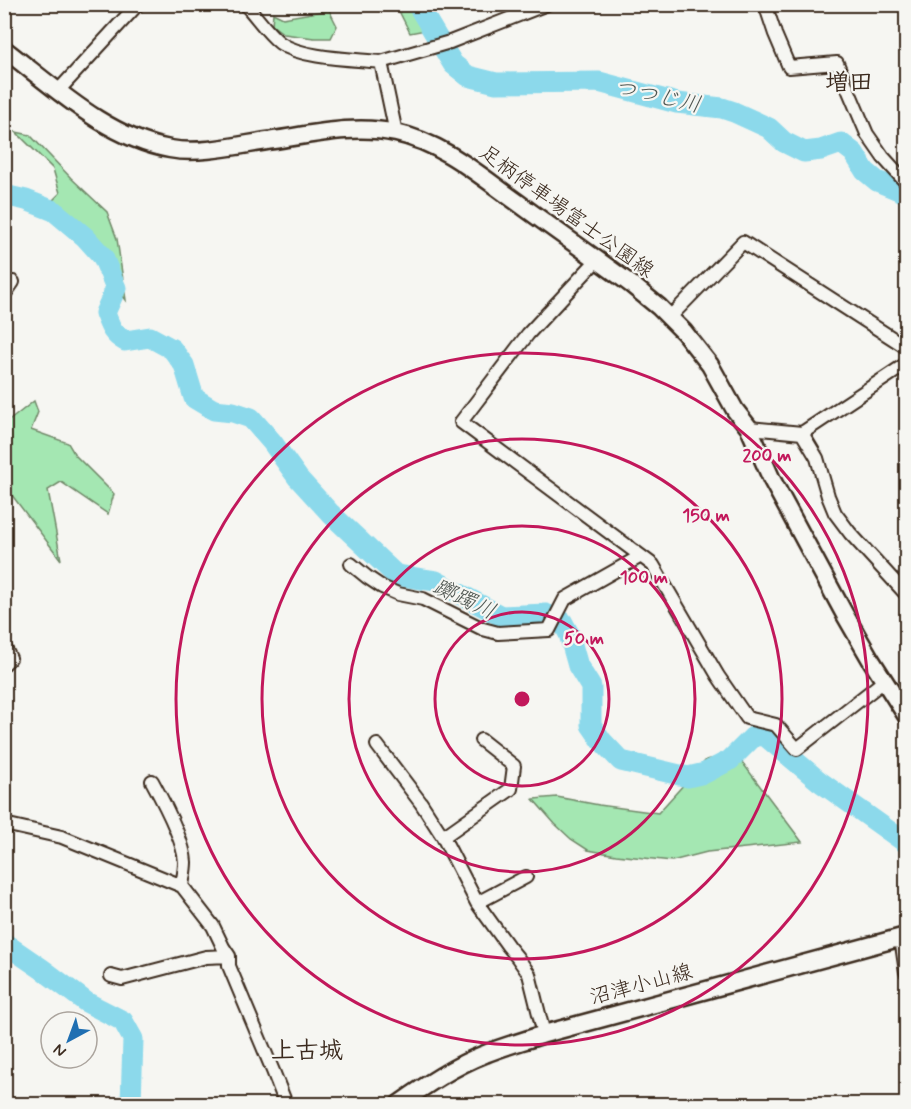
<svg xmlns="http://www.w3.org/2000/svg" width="911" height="1109" font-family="Mynerve,'Klee One',sans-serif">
<rect width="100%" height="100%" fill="#f6f6f2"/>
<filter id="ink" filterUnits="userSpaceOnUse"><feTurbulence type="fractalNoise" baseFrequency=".0167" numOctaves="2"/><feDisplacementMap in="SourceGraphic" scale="12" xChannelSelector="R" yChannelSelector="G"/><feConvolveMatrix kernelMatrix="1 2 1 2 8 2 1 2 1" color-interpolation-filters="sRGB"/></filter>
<g filter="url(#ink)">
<path fill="#a4e7b2" stroke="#708868" stroke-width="1.5" d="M396 5H427L441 27 410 33Z
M329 10 337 26 331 38H314L284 34 272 25 273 13 283 18Z
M16 132 30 135 71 178 107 212 117 239 126 300 51 202 60 193 53 169Z
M34 401 38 412 31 430 68 443 75 455 114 494 108 514 61 482 48 490 61 560 5 486V424Z
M736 754 802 842 707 852 672 861 616 855 588 850 571 839 555 824 533 799 557 797 599 805 658 813 706 760Z"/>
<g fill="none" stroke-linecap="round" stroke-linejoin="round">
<path stroke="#8cd9eb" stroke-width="21" d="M417 4 453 64 468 76 496 83 599 82 677 103 722 108 734 112 769 128 784 142 804 152 821 150 841 143 854 153 865 171 877 181 906 193
M4 195 26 200 54 211 85 237 103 257 116 288 105 313C110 326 112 334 125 341L150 337 172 349 184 365 194 398 214 410 233 412 251 418 272 442 298 478 331 514 396 575 436 581 501 616 546 614 562 621 569 634 578 666 591 687V725L602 741 621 761 688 777 705 773 730 760 753 737 764 735 819 781 906 843
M4 943 42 969 86 1002 123 1021 133 1039 131 1104"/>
<defs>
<path id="minor" d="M245 4C257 17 267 33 280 43 303 59 353 59 381 62
M765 4 775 34 789 67 837 63 867 134 883 157 903 179 906 181
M58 91 138 4
M396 133 381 62 450 42 547 4
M597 260 528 334 461 422 653 565 718 676 747 718 776 725 797 749 884 681
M4 295 13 282
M670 317 743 242 906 347
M749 428 802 433 817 458 828 496 835 513 850 533 906 594
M802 433 906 364
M351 564 367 577 382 587 398 594 423 599 483 629 498 633 549 630 565 599 641 556
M4 646 10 658 4 664
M377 745 421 803 443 837 477 903 508 946 517 957 529 974 544 1034
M152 781C163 801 184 840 185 862 185 870 183 878 182 886
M4 824 62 837 182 886 213 926 223 947 229 956V966L273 1071 286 1104
M443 837 511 789 514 766 481 740
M477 903 526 877
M901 938 906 972
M111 976 122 979 206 957 229 956"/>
<path id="major" d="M4 49C54 87 107 138 170 149 201 155 243 144 274 140 314 134 356 124 396 133 443 143 479 175 517 202 555 230 594 257 632 285L659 307 684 332 710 365 735 410 749 428 772 480 845 615 871 660 906 715
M399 1104C426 1085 454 1066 485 1054 504 1046 524 1041 544 1034L906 936"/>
</defs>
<use href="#minor" stroke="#3b2a1e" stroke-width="16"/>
<use href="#major" stroke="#3b2a1e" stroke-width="21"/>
<use href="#minor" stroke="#f6f6f2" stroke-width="12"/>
<use href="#major" stroke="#f6f6f2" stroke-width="16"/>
</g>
</g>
<g fill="none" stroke="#c2185b" stroke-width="3">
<circle cx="522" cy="699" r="87"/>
<circle cx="522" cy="699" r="173"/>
<circle cx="522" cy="699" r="260"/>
<circle cx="522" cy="699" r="346"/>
</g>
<g text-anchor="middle" stroke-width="4.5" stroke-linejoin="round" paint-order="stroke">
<g font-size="21" fill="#3b2a1e" stroke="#f6f6f2">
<text transform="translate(567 211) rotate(36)" y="7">足柄停車場富士公園線</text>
<text transform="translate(641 984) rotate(-15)" y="7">沼津小山線</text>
</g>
<g font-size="22" font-style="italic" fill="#4f5651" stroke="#f6f6f2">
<text transform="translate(658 95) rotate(12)" y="8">つつじ川</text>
<text transform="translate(465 598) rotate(25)" y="8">躑躅川</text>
</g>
<g font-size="24" font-weight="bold" fill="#3b2a1e" stroke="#f6f6f2">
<text x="849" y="90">増田</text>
<text x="307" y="1058">上古城</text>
</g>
</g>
<circle cx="522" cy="699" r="9" fill="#c2185b" stroke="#f6f6f2" stroke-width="3"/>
<g font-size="18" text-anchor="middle" font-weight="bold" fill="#c2185b" stroke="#f6f6f2" stroke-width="4.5" stroke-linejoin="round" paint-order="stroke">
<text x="767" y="461">200 m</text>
<text x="706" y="521">150 m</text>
<text x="644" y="583">100 m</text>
<text x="584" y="644">50 m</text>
</g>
<rect width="911" height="1109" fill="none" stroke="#f6f6f2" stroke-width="24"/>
<rect x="12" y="12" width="887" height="1085" fill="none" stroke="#3b2a1e" stroke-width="2" filter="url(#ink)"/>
<g transform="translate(69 1040) rotate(221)"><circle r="28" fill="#f6f6f2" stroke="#aba49d" stroke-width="1.5"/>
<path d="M0-4.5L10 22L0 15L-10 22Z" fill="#1f6fb2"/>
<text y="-9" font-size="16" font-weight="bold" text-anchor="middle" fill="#3b2a1e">N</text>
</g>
</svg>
